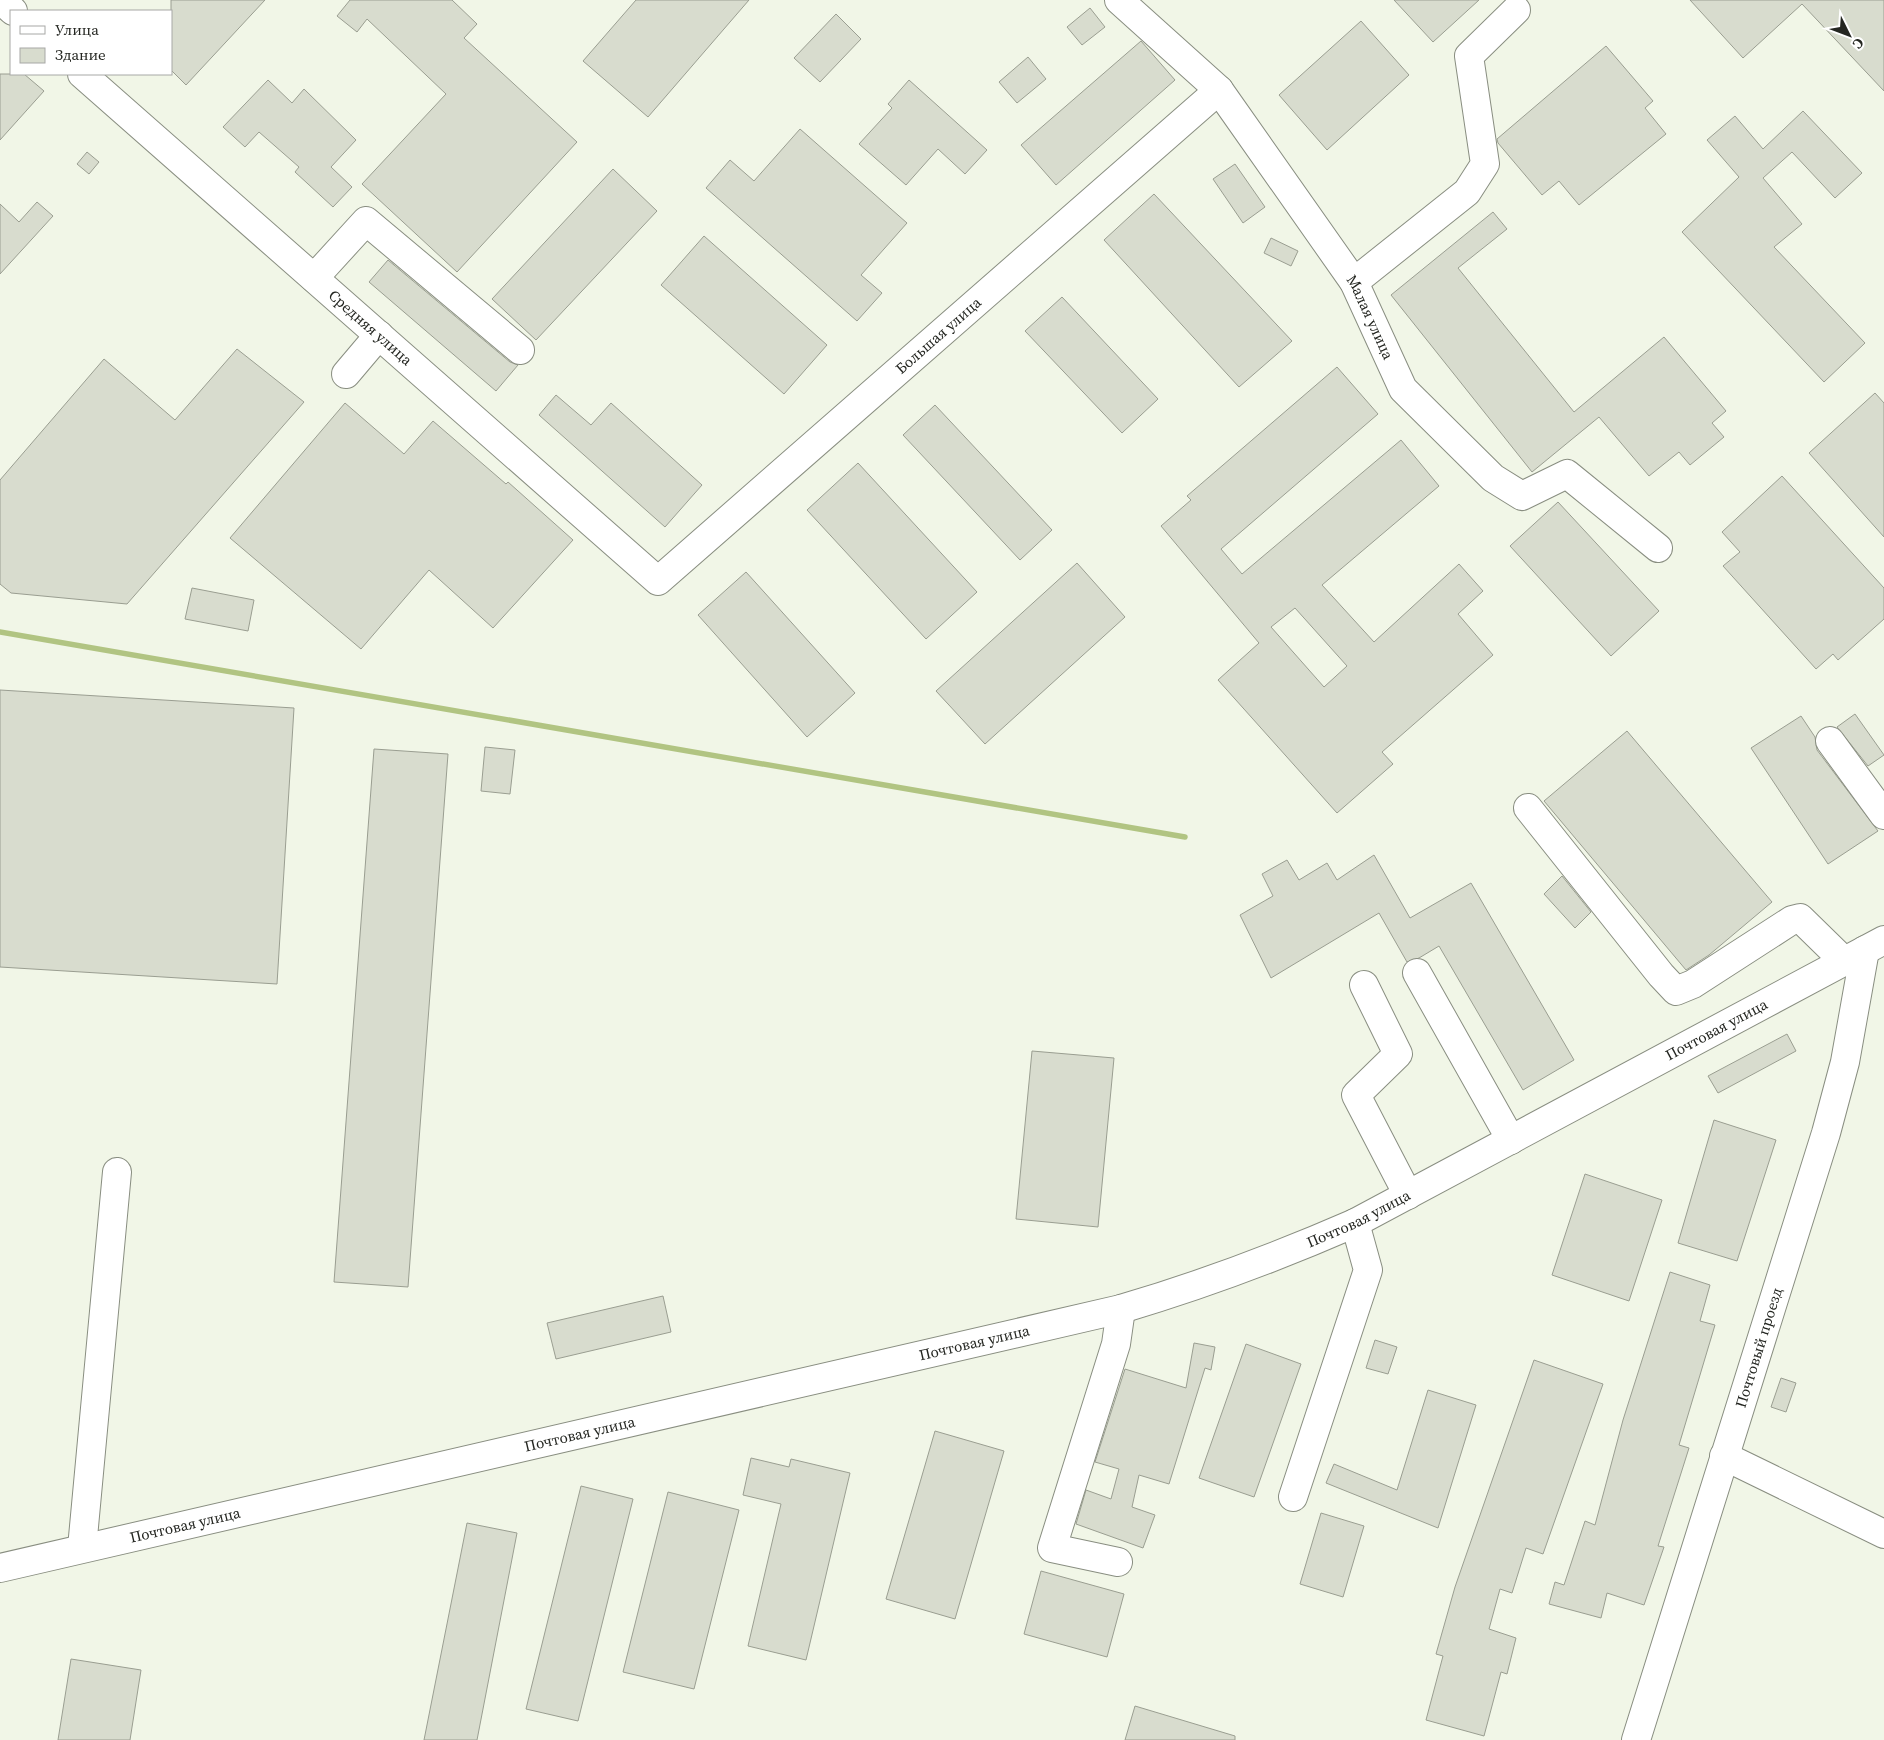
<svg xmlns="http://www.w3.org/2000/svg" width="1884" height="1740" font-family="'Source Serif 4',serif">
<rect width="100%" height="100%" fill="#f1f6e7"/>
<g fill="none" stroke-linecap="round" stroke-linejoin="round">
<path stroke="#b1c482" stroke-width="5.5" d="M0 632 1185 837"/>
</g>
<path fill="#d8dcce" stroke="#9a9e91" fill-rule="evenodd" d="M171 0H265L186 85 171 70Z
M350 0H452L477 24 464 38 577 142 457 272 362 184 446 94 367 19 357 32 337 16Z
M636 0H749L648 117 583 61Z
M1394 0H1479L1433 42Z
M1690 0H1884V91L1802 4 1743 58Z
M1090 8 1105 27 1082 45 1067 27Z
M836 14 861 39 820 82 794 58Z
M1361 21 1409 75 1327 150 1279 95Z
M1141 41 1175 80 1056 185 1021 145Z
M1606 46 1653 101 1645 108 1666 134 1579 205 1559 181 1542 195 1498 143 1497 139Z
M1028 57 1046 79 1017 103 999 82Z
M0 74H24L44 91 0 140Z
M268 80 292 103 304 89 356 140 331 167 352 187 333 207 295 172 299 167 259 132 245 147 223 127Z
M909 80 987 150 965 174 938 149 906 185 859 144 892 108 888 104Z
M1803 111 1862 173 1835 198 1792 152 1763 178 1802 224 1774 247 1865 343 1824 382 1682 232 1739 177 1707 140 1735 116 1763 149Z
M800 129 907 223 861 275 882 293 857 321 706 188 730 160 754 181Z
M87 152 99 162 89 174 77 164Z
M1235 164 1265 207 1243 223 1213 179Z
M613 169 657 211 536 340 492 299Z
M1154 194 1292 341 1239 387 1104 240Z
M37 202 53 216 0 274V204L19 222Z
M1493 212 1507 229 1458 268 1574 412 1664 337 1726 411 1712 423 1724 437 1690 465 1679 452 1649 476 1599 417 1532 472 1391 295Z
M704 236 827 345 784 394 661 285Z
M1271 238 1298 251 1291 266 1264 253Z
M388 260 510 362 518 365 496 391 369 282Z
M1062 297 1158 399 1122 433 1025 331Z
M237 349 304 402 127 604 11 593 0 584V480L104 359 175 420Z
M1337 367 1378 414 1221 549 1242 574 1401 440 1439 486 1322 585 1374 642 1459 564 1483 591 1458 614 1493 655 1382 752 1393 764 1337 813 1218 680 1259 643 1161 526 1191 500 1187 496ZM1295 608 1347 666 1324 687 1271 627Z
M1875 393 1884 403V537L1809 453Z
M556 395 591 425 611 403 702 485 665 527 539 415Z
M345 403 404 454 433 421 506 484 508 482 573 540 493 628 429 570 361 649 230 538Z
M935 405 1052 530 1020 560 903 435Z
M858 463 977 592 926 639 807 510Z
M1782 476 1884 588V619L1838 660 1833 654 1816 669 1723 566 1740 552 1722 532Z
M1558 502 1659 611 1611 656 1510 546Z
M1077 563 1125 617 985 744 936 691Z
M746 572 855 693 807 737 698 615Z
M192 588 254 600 248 631 185 619Z
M0 690 294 708 277 984 0 967Z
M1855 714 1884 755 1868 766 1837 727Z
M1801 716 1815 737 1817 750 1878 831 1828 864 1751 748Z
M1627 731 1772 902 1709 955 1686 970 1544 801Z
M485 747 515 750 510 794 481 791Z
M374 749 448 754 408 1287 334 1282Z
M1374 855 1410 918 1471 883 1574 1060 1523 1090 1439 946 1419 958 1407 962 1379 913 1271 978 1240 915 1273 896 1262 874 1287 860 1299 880 1327 863 1337 880Z
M1562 876 1591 912 1575 928 1544 894Z
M1787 1034 1796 1051 1718 1093 1708 1076Z
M1032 1051 1114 1058 1098 1227 1016 1219Z
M1714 1120 1776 1140 1737 1261 1678 1243Z
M1585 1174 1662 1200 1629 1301 1552 1275Z
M1670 1272 1710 1285 1700 1321 1715 1325 1679 1445 1689 1448 1658 1546 1664 1547 1644 1605 1607 1593 1601 1618 1549 1604 1555 1582 1564 1585 1585 1521 1595 1525 1623 1420Z
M663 1296 671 1332 556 1359 547 1323Z
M1375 1340 1397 1347 1388 1374 1366 1368Z
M1194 1343 1215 1347 1211 1370 1205 1368 1169 1484 1139 1475 1132 1507 1155 1515 1143 1548 1076 1524 1086 1490 1111 1499 1119 1469 1095 1462 1125 1369 1186 1388Z
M1246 1344 1301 1364 1254 1497 1199 1478Z
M1534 1360 1603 1384 1543 1554 1526 1548 1512 1593 1500 1589 1489 1629 1516 1638 1507 1674 1501 1672 1484 1736 1426 1720 1443 1656 1436 1654 1455 1587Z
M1781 1378 1796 1383 1786 1412 1771 1407Z
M1428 1390 1476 1405 1438 1528 1326 1483 1334 1464 1397 1490Z
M935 1431 1004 1451 955 1619 886 1599Z
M751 1458 789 1467 791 1459 850 1473 806 1660 748 1646 781 1504 743 1495Z
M581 1486 633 1499 578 1721 526 1709Z
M668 1492 739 1510 694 1689 623 1672Z
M1321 1513 1364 1526 1343 1597 1300 1584Z
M467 1523 517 1533 477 1740H424Z
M1041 1571 1124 1594 1107 1657 1024 1634Z
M71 1659 141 1670 130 1740H58Z
M1135 1706 1235 1736V1740H1125Z"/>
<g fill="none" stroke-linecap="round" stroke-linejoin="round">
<defs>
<g id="minor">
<path d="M1 0 13 11"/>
<path id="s1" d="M1119 0 1219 90 1354 282 1403 389 1493 478 1522 496 1567 474 1658 548"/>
<path id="s2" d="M82 74 658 581 1219 90"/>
<path d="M314 278 366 221 520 350"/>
<path d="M1354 282 1467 192 1485 164 1469 56 1516 10"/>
<path d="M346 374 379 335"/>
<path d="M1830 741 1884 815"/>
<path d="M1528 808 1661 975 1676 991 1693 984 1792 920 1800 918 1844 961"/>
<path d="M1417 973 1511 1140"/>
<path d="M1364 985 1398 1054 1356 1095 1408 1195"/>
<path d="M1724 1456 1884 1534"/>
<path d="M1293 1497 1368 1270 1355 1223"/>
<path d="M82 1548 117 1172"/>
<path d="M1118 1562 1052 1548 1116 1344 1121 1309"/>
<path id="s3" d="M0 1568 1121 1309C1203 1285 1277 1257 1355 1223L1884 940"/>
<path id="s4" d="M1636 1740 1826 1133 1845 1062 1865 950"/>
</g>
</defs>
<use href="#minor" stroke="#898e81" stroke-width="30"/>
<use href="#minor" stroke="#fff" stroke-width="28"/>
</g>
<g text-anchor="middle" stroke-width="4" stroke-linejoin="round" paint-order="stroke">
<g font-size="15" fill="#242621" stroke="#fff">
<text dy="5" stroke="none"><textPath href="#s1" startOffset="408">Малая улица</textPath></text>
<text dy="5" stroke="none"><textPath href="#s2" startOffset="384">Средняя улица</textPath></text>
<text dy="5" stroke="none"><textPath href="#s2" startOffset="1140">Большая улица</textPath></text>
<text dy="5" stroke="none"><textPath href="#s3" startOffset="1810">Почтовая улица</textPath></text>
<text dy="5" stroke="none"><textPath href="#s3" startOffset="1405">Почтовая улица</textPath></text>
<text dy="5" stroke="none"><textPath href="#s3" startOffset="1000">Почтовая улица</textPath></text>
<text dy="5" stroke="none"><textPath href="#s4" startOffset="411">Почтовый проезд</textPath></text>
<text dy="5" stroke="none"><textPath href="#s3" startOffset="595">Почтовая улица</textPath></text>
<text dy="5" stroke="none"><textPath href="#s3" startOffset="190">Почтовая улица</textPath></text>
</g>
</g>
<rect x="10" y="10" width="162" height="65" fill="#ffffff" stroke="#a7a8a6"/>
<rect x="20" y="26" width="25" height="8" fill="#ffffff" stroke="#a7a8a6"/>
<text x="55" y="35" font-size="15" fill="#242621">Улица</text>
<rect x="20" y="48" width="25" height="15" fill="#d8dcce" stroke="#a7a8a6"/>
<text x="55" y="60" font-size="15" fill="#242621">Здание</text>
<g transform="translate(1849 35) rotate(132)" stroke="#ffffff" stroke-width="4" paint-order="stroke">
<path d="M0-4L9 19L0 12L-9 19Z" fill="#242621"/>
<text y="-8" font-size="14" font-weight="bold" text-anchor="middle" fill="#242621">С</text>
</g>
</svg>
